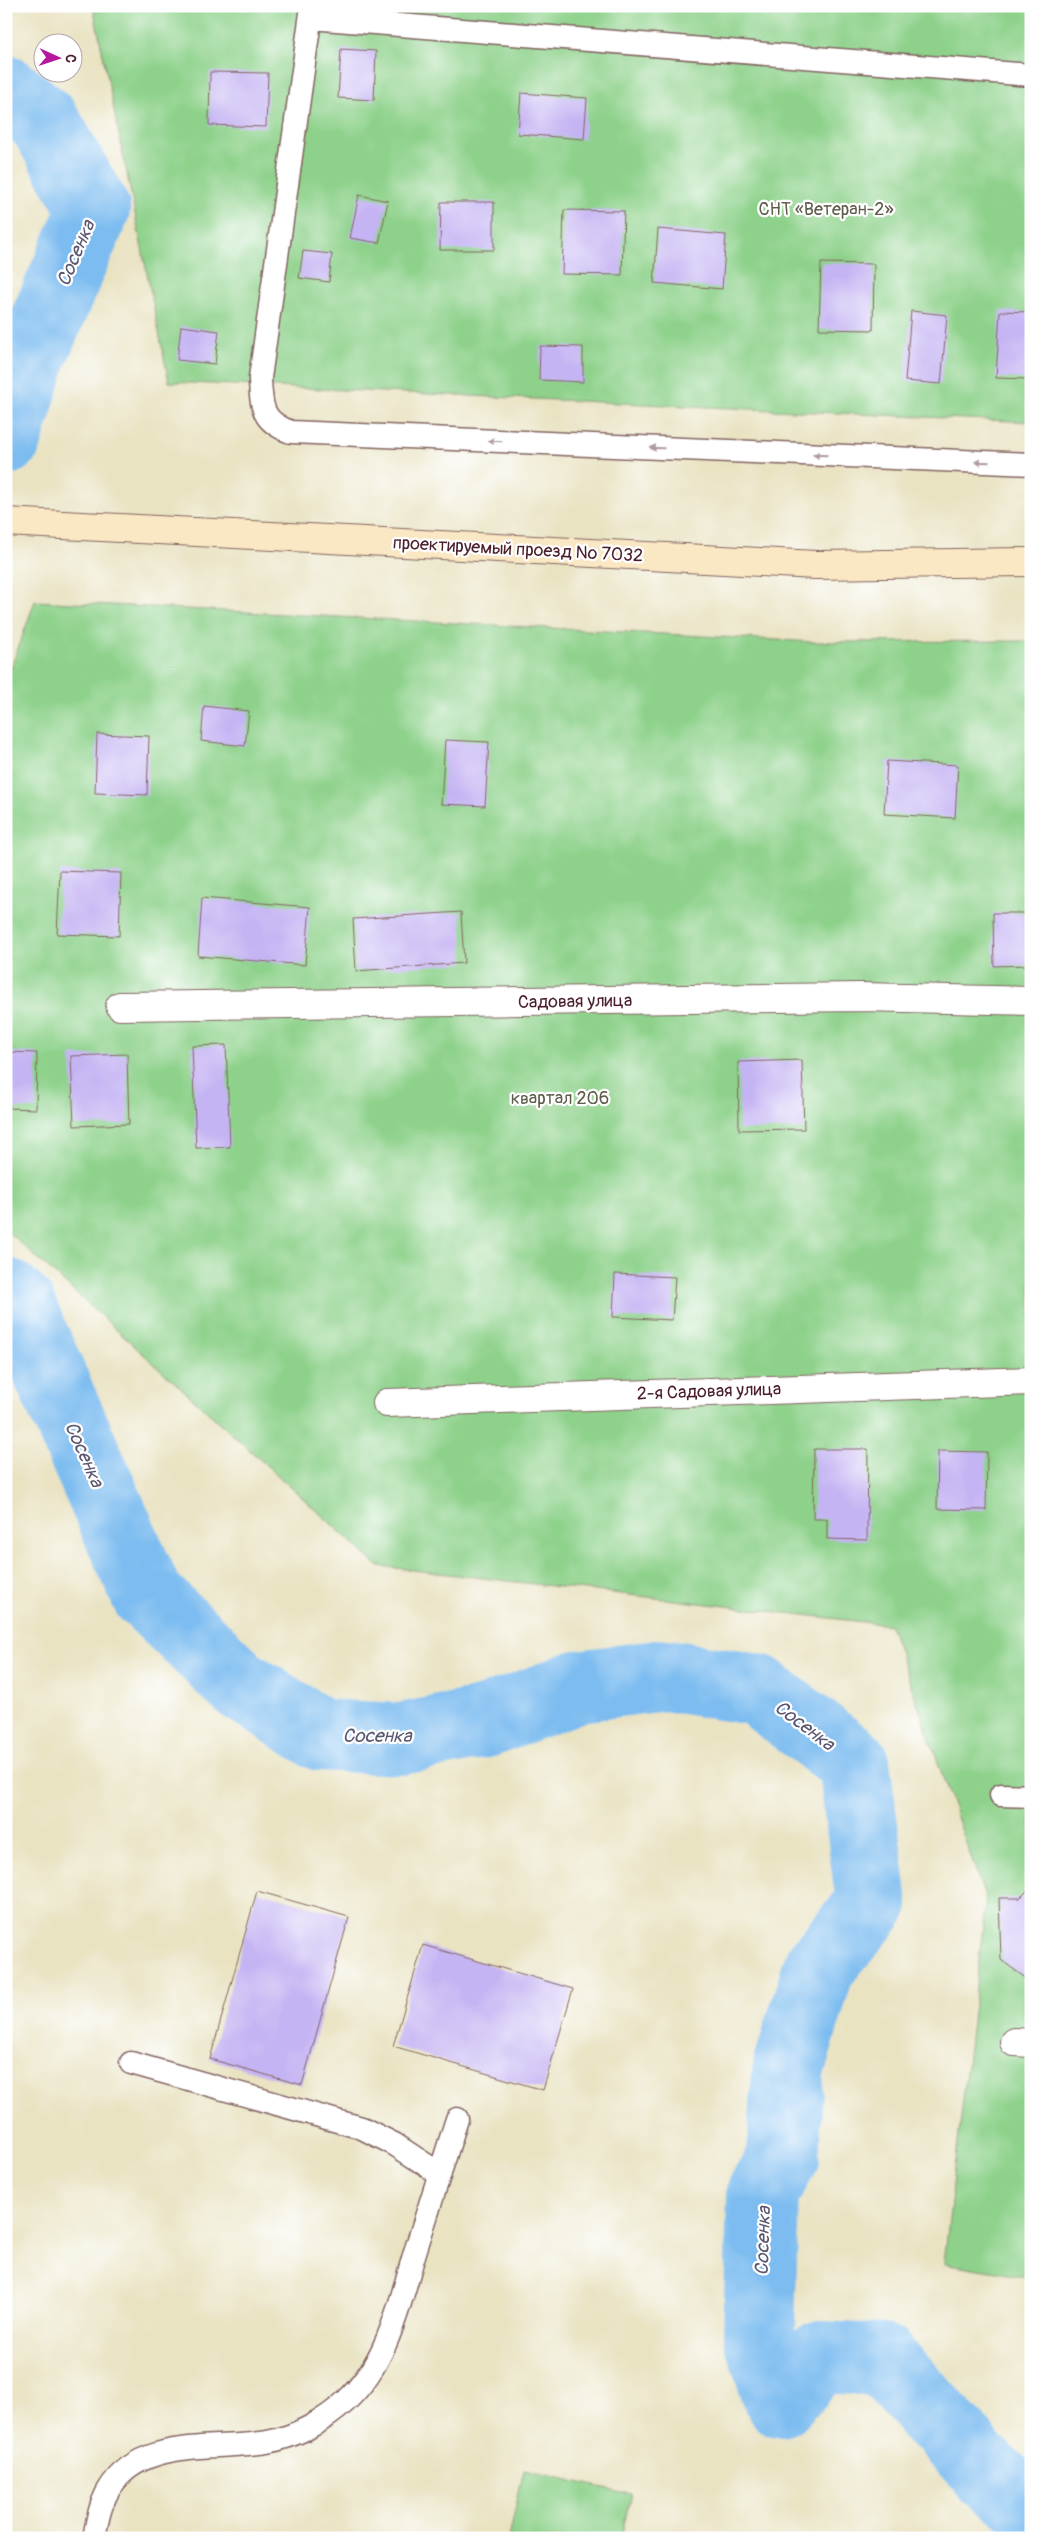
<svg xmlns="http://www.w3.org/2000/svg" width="1037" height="2544" font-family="Pangolin,sans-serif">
<rect width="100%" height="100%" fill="#fff"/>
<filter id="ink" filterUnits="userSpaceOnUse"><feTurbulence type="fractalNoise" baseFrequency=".02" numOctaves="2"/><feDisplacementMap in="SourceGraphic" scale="10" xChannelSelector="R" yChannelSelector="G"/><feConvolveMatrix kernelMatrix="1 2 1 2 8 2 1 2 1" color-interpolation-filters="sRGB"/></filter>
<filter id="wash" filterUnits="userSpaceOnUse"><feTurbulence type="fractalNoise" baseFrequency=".0096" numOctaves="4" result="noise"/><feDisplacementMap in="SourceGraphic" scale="20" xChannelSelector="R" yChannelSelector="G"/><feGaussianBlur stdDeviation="1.12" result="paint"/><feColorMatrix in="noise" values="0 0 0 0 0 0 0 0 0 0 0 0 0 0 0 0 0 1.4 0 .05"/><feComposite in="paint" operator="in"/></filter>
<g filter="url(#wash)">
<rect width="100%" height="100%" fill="#e9e3c2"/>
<path fill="#8dd18a" stroke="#6c785a" d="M93 6H1031V422L169 382Z
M35 601 815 642 1031 641V2278L944 2263 986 1900 890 1625 378 1566 6 1230V682Z
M524 2470 631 2494 621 2538H509Z"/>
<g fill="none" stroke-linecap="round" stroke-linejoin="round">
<path stroke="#7bbcf0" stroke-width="72" d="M6 91 44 121 94 209 31 356 6 439
M6 1294 19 1305 147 1595 239 1684 321 1735 401 1739 486 1722 578 1686 666 1675 758 1690 854 1763 872 1904 819 1967 788 2071 783 2158 763 2192 759 2335 780 2401 820 2357 882 2360 988 2474 1031 2507"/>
</g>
<g id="blocks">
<path fill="#c5b4f3" d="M341 49 376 51 374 100 338 98Z
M210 72 268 73 266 127 209 125Z
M521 93 587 98 584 139 518 134Z
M359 195 388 201 379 243 350 238Z
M441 202H494V250H440Z
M564 210 624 211 622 275 562 274Z
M658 229 726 235 722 289 654 283Z
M303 251 332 254 329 282 299 278Z
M821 263 874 264 873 330 819 329Z
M911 311 947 315 941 384 905 381Z
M1000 311 1031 312 1028 379 996 378Z
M181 326 219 331 215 364 177 360Z
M540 346 583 347V382L539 380Z
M204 706 249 711 245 746 201 741Z
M97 734 149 736 147 795 95 793Z
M445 740 489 742 485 806 441 804Z
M887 761 958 765 955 818 884 814Z
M60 871 121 873 119 936 57 934Z
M202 898 310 907 305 965 198 956Z
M461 912 464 963 356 971 353 919Z
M993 913H1031V965L994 966Z
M226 1045 230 1147 196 1148 192 1046Z
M6 1052 37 1053 36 1109 6 1108Z
M127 1054 129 1124 74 1126 71 1056Z
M802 1060 804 1129 739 1130 738 1062Z
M615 1274 675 1277 672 1320 613 1317Z
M814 1449H868L867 1540 827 1539V1519H813Z
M938 1451 987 1452 986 1510 937 1509Z
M1031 1887V1982L1001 1960 999 1898H1020Z
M257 1891 349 1917 302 2085 210 2059Z
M423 1945 573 1989 543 2090 393 2046Z"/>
</g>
</g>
<g filter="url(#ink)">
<use href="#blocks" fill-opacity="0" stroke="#826460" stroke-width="1"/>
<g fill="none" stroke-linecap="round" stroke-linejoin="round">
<defs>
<path id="lane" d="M312 6 260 378C261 407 262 422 291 432L1031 464
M311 18 1031 75
M1001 1795 1031 1796
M131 2063 362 2128 394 2144 440 2174
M94 2538C97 2522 100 2505 108 2491 139 2436 214 2451 267 2442 295 2437 325 2421 346 2401 388 2362 399 2305 415 2252 429 2208 443 2163 457 2119"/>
<path id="street" d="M120 1006 861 997 1031 1001
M387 1403 1031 1381
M1014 2042 1031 2043"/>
<path id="secondary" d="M6 522 816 565 1031 562"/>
</defs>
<use href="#lane" stroke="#826460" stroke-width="25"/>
<use href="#street" stroke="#826460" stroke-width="30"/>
<use href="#secondary" stroke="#826460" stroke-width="30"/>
<use href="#lane" stroke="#fff" stroke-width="22"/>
<use href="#street" stroke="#fff" stroke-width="28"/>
<use href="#secondary" stroke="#fae7c3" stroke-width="28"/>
</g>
<defs><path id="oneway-solid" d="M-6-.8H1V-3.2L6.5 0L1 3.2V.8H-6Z" transform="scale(1.25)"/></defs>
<g fill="#ae9aa0">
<use href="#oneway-solid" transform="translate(495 441) rotate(-178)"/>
<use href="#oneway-solid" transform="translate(657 448) rotate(-178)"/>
<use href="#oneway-solid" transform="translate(820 455) rotate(-178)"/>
<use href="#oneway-solid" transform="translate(982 462) rotate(-178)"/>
</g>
</g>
<g text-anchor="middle" stroke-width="4.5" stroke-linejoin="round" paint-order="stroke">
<g font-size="18" fill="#615d4c" stroke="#fff">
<text x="826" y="215">СНТ «Ветеран-2»</text>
<text x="560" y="1104">квартал 206</text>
</g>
<g font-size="18" fill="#4a1f2b" stroke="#fff">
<text transform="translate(518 549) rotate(3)" y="6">проектируемый проезд № 7032</text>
<text transform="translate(575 1001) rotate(-1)" y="6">Садовая улица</text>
<text transform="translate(709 1391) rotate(-2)" y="6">2-я Садовая улица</text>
</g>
<g font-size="19" font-style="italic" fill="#5b5670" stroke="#fff">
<text transform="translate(75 253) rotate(-67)" y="7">Сосенка</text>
<text transform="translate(85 1454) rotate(66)" y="7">Сосенка</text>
<text transform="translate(805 1725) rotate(37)" y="7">Сосенка</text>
<text x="377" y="1742">Сосенка</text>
<text transform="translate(762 2241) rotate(-88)" y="7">Сосенка</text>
</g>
</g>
<rect width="1037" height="2544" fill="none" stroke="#fff" stroke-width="25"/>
<g transform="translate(58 58) rotate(93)"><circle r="24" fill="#ffffff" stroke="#b7a5aa"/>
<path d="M0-4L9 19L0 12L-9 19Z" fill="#b5179e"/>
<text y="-8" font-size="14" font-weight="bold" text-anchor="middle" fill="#4a1f2b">С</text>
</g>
</svg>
